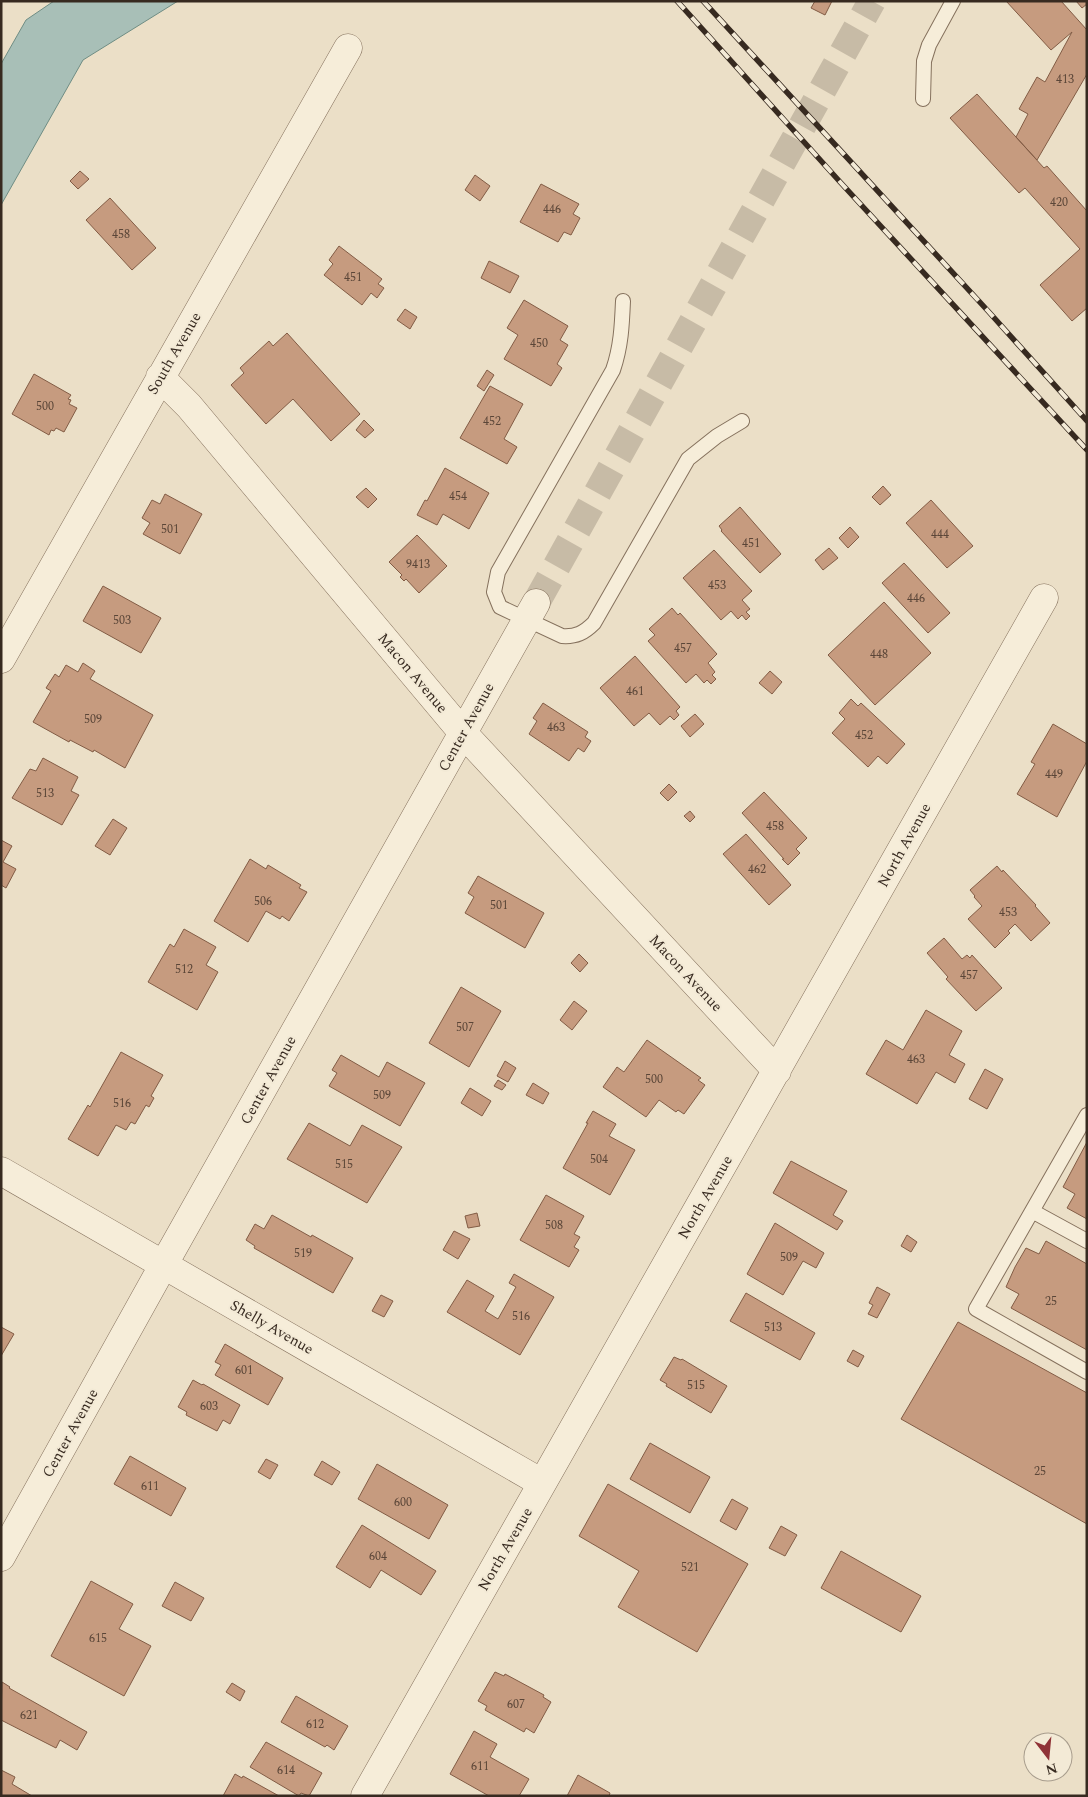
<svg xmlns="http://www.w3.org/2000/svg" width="1088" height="1797" font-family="Spectral,serif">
<rect width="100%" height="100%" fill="#ebdfc7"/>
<path fill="#a8bfb7" stroke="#6f8d84" d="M54 1H178L83 60 1 205V64L26 20Z"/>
<path fill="#c69b7f" stroke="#825c45" d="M815 1H832L825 15 811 8Z
M1006 1H1061L1087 30V74L1037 160 1016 137 1028 114 1019 109 1037 77 1045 82 1072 32 1051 50Z
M1076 1H1087V4L1082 8Z
M977 94 1044 168 1047 166 1087 211V308L1072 321 1040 285 1080 249 1025 188 1019 193 950 118Z
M80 171 89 179 78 189 70 181Z
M475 175 490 186 480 201 465 190Z
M541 184 579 204 573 214 580 218 571 235 564 232 558 242 520 222Z
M110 198 156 248 132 270 86 220Z
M339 246 382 279 378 284 384 288 377 298 371 293 362 305 324 275 333 264 329 260Z
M489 261 519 276 510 293 481 278Z
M524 300 568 326 560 340 568 345 557 364 562 368 551 386 504 359 518 335 507 328Z
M405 309 417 317 410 329 397 320Z
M287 333 360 414 331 441 293 399 266 424 231 385 244 373 240 368 269 341 273 346Z
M487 370 494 375 484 391 477 386Z
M34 374 71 395 68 399 71 400 69 404 77 408 64 432 56 428 54 431 51 430 49 435 12 414Z
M490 386 523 404 504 439 517 447 507 464 460 438Z
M364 420 374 430 365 438 356 430Z
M445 468 489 493 469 529 443 514 437 525 417 515 425 500 427 501Z
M883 486 891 495 880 505 872 497Z
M366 488 377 499 368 508 356 497Z
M165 494 202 514 180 554 143 534 150 523 142 518 152 500 160 504Z
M931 500 973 546 947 568 906 523Z
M740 507 781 554 760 573 721 531 722 530 719 526Z
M850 527 859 537 848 548 839 538Z
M417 535 447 566 419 593 406 579 404 581 400 577 402 575 389 562Z
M829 548 838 558 823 570 815 560Z
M714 550 752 591 742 600 750 609 746 612 750 616 746 620 742 615 738 619 731 611 721 620 683 578Z
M904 563 950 613 928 633 882 583Z
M103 586 161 618 141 653 83 621Z
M884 602 931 653 875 705 828 655Z
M672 608 678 615 680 613 717 654 708 663 715 672 712 675 716 679 711 684 707 680 704 683 696 674 686 683 648 641 655 635 649 629Z
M635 656 680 707 676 711 679 715 674 720 670 716 660 725 649 713 634 726 600 688Z
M83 663 95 671 90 679 153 715 125 768 94 750 93 752 70 740 69 742 33 722 51 691 46 688 55 674 59 677 66 665 78 672Z
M770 671 782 682 772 694 759 683Z
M851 699 858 706 861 703 905 744 887 764 878 756 868 767 832 733 845 719 839 713Z
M543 703 588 732 585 737 591 741 584 752 578 748 569 761 529 734 537 721 533 718Z
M695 714 704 724 690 737 681 726Z
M1053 724 1087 744V761L1057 817 1017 794 1035 764 1031 762Z
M43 758 78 777 71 791 79 795 62 825 12 798 30 769 36 771Z
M669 784 677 792 668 801 660 793Z
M764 792 807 838 796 849 800 853 788 865 782 859H784L742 813Z
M690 811 695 817 690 822 684 816Z
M113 819 127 828 110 855 95 846Z
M746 834 791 885 769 905 723 854Z
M1 840 12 846 3 862 16 869 6 888 1 885Z
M250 859 266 869 268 865 301 885 299 888 307 892 289 921 282 916 280 919 266 911 248 942 214 921Z
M997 866 1002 872 1003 870 1036 905 1035 906 1050 923 1031 941 1015 924 1008 931 1010 933 995 948 968 919 982 906 974 897 975 896 970 890Z
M478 876 544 913 525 948 465 913 474 897 468 893Z
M184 929 216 947 206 965 218 972 197 1010 148 982 170 944 174 947Z
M944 938 962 959 967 955 970 958 972 955 1002 988 976 1011 946 979 948 977 927 953Z
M579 954 588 963 580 972 571 963Z
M461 987 501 1011 469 1067 429 1043Z
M574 1001 587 1011 572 1030 560 1020Z
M926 1010 962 1031 949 1055 965 1064 955 1083 936 1072 917 1104 866 1074 886 1040 903 1050Z
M647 1040 701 1078 698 1080 705 1085 684 1114 678 1110 676 1112 659 1100 646 1117 603 1087 617 1067 624 1072Z
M121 1052 163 1075 151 1096 154 1098 149 1107 146 1105 135 1124 131 1122 126 1130 116 1125 98 1156 68 1139 88 1105 90 1107Z
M341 1055 379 1077 387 1062 425 1083 400 1126 329 1086 337 1073 332 1070Z
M505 1061 516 1068 508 1082 497 1076Z
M985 1069 1003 1079 987 1109 969 1099Z
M498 1080 506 1085 502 1090 494 1086Z
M533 1083 549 1093 543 1104 526 1095Z
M470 1088 491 1101 482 1116 461 1103Z
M593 1111 616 1124 609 1136 635 1150 610 1195 563 1168 588 1123H586Z
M309 1123 350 1146 362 1125 402 1147 367 1203 287 1159Z
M1087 1142V1219L1067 1208 1075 1194 1063 1187Z
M791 1161 847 1191 833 1215 843 1221 837 1230 773 1193Z
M546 1195 584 1216 574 1234 580 1237 574 1247 579 1250 569 1267 520 1240Z
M477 1213 480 1226 468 1228 465 1216Z
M272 1215 311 1237 312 1235 353 1258 333 1293 254 1248 255 1246 246 1240 255 1224 264 1229Z
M775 1223 824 1253 816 1268 803 1261 783 1295 747 1274Z
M454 1231 470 1239 458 1259 443 1250Z
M907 1235 917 1242 911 1252 901 1246Z
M1046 1241 1087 1264V1350L1011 1308 1019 1294 1006 1287 1015 1267 1026 1248 1039 1254Z
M514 1274 554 1297 520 1355 447 1312 467 1280 494 1296 485 1311 498 1319 516 1287 509 1283Z
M877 1287 890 1294 877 1318 868 1314 873 1305 869 1303Z
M746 1293 815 1333 800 1360 730 1321Z
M381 1295 393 1301 384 1317 372 1311Z
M958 1322 1087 1393V1524L901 1419Z
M1 1327 14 1334 1 1356Z
M225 1344 283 1378 268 1405 215 1375 221 1365 215 1362Z
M853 1350 864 1356 858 1367 847 1361Z
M674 1357 681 1360 682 1359 727 1386 711 1413 666 1386 667 1384 660 1380Z
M193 1380 202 1385 203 1384 240 1405 230 1424 223 1420 217 1431 186 1415 187 1412 178 1407Z
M650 1443 710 1477 690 1513 630 1479Z
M130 1456 186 1488 171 1516 114 1484Z
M266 1459 278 1465 270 1479 258 1472Z
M322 1461 340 1472 332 1485 314 1475Z
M377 1464 448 1505 429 1539 358 1499Z
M608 1484 748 1564 697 1652 618 1607 639 1571 579 1536Z
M732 1499 748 1508 736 1530 720 1521Z
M362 1525 436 1571 421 1595 381 1570 370 1588 336 1567Z
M781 1526 797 1535 785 1556 769 1548Z
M841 1551 921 1596 901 1632 821 1588Z
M91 1581 133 1604 119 1629 151 1646 124 1696 51 1656Z
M175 1582 204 1598 191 1621 162 1606Z
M495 1672 504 1676 505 1674 544 1695 543 1697 551 1702 534 1733 526 1728 524 1732 485 1710 487 1706 478 1701Z
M2 1682 10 1687 9 1688 87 1732 77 1750 60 1740 56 1748 1 1720Z
M232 1683 245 1691 240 1701 226 1692Z
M296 1696 348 1726 334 1750 327 1745 325 1747 281 1722Z
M474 1731 497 1744 490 1757 529 1779 519 1796H489L450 1774Z
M266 1742 322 1773 309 1796 301 1793 299 1796 250 1767Z
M1 1770 15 1777 12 1784 32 1796H1Z
M235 1774 242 1778 243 1776 279 1796H223Z
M578 1775 610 1793 609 1796H567Z"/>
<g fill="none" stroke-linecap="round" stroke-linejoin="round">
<path stroke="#c7bba6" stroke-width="28" stroke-dasharray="28 14" stroke-linecap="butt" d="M536 603 872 1"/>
<defs>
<path id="service" d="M923 99 924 61 929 45 953 1
M623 301C622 325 621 347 613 370L498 572 494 592 500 607 562 636C576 637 584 633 594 623L688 459 717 436 742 421
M1087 1115 976 1309 1087 1372
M1032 1211 1087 1241"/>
<path id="minor" d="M160 377 189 406 463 733 777 1071
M1 659 348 48
M1 1171 542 1483
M1 1557 164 1264 536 603
M365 1796 1044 598"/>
</defs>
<use href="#service" stroke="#85715d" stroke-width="16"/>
<use href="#minor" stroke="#85715d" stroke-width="29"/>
<use href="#service" stroke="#f6edd9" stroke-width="14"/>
<use href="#minor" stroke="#f6edd9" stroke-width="28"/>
<defs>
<path id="rail" d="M677 1 841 183 1087 450
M703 1 988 311 1087 421"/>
</defs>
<use href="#rail" stroke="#372a20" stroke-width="5.5"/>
<use href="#rail" stroke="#f3ead6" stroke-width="4" stroke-dasharray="11" stroke-linecap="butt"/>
</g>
<g text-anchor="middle" stroke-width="4" stroke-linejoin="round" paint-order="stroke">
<g font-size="12" fill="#5b4638">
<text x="1065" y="83">413</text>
<text x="1059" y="206">420</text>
<text x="552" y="213">446</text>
<text x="121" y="238">458</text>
<text x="353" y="281">451</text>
<text x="539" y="347">450</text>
<text x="45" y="410">500</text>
<text x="492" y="425">452</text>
<text x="458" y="500">454</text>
<text x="170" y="533">501</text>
<text x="940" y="538">444</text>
<text x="751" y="547">451</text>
<text x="418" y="568">9413</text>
<text x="717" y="589">453</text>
<text x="916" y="602">446</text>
<text x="122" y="624">503</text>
<text x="683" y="652">457</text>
<text x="879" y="658">448</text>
<text x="635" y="695">461</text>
<text x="93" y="723">509</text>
<text x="556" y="731">463</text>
<text x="864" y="739">452</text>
<text x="1054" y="778">449</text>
<text x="45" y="797">513</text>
<text x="775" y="830">458</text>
<text x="757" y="873">462</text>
<text x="263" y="905">506</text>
<text x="499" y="909">501</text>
<text x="1008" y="916">453</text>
<text x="184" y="973">512</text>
<text x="969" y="979">457</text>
<text x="465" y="1031">507</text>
<text x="916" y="1063">463</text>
<text x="654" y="1083">500</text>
<text x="382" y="1099">509</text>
<text x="122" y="1107">516</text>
<text x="599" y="1163">504</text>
<text x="344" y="1168">515</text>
<text x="554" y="1229">508</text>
<text x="303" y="1257">519</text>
<text x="789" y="1261">509</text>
<text x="1051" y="1305">25</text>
<text x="521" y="1320">516</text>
<text x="773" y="1331">513</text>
<text x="244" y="1374">601</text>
<text x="696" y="1389">515</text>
<text x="209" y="1410">603</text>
<text x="1040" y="1475">25</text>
<text x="150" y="1490">611</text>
<text x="403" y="1506">600</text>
<text x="378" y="1560">604</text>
<text x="690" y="1571">521</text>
<text x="98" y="1642">615</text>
<text x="516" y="1708">607</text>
<text x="29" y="1719">621</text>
<text x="315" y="1728">612</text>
<text x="480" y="1770">611</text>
<text x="286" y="1774">614</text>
</g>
<g font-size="15" fill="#372a20" stroke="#f3ead6">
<text transform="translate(174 353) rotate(-60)" y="5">South Avenue</text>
<text transform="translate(413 673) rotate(50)" y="5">Macon Avenue</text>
<text transform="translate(466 727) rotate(-61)" y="5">Center Avenue</text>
<text transform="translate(904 845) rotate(-61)" y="5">North Avenue</text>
<text transform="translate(686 973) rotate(47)" y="5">Macon Avenue</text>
<text transform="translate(268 1080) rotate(-61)" y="5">Center Avenue</text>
<text transform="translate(705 1197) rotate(-60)" y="5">North Avenue</text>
<text transform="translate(272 1327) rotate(30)" y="5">Shelly Avenue</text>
<text transform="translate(70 1433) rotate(-61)" y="5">Center Avenue</text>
<text transform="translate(505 1549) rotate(-60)" y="5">North Avenue</text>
</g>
</g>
<rect width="1088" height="1797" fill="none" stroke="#372a20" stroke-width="5"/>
<g transform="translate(1048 1757) rotate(164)"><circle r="24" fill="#f3ead6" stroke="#a89d8d"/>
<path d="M0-4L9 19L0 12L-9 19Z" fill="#8f3236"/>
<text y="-8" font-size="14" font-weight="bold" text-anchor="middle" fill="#372a20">N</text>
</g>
</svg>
